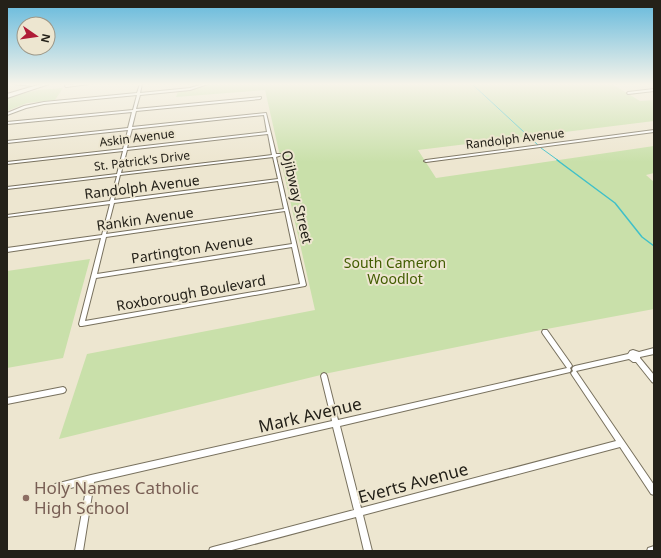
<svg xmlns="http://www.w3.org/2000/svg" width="661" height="558" font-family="'Noto Sans',sans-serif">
<rect width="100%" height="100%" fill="#ede6d0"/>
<path fill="#c9e0aa" d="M209 84H612L640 101 654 100V121L418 150 436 178 654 146V173L646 175 654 182V309L536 331 329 373 59 439 87 354 315 310 265 90 176 97 178 91 198 88Z
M63 88 55 100 27 103 7 111V97L38 90Z
M90 259 63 358 7 368V271Z"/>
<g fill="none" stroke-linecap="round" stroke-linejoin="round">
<path stroke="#3fc0c9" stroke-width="1" d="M472 84 538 145
M541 148 559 161"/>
<path stroke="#3fc0c9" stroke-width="1.5" d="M557 160 615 203 642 237 654 246"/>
<defs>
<path id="minor" d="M76 84H89L66 87 65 86 66 85Z
M140 84H142L140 93 190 88 203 84H208L190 90 140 95 136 109 261 97V98L260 99 136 111 132 127 266 113 276 154H280L282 155 276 157 306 285 305 286 82 326H80L79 324 101 238 7 252V248L102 235 110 204 7 217V215L110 201 117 176 7 189V187L117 174 123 151 7 164V162L123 149 128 130 7 143V141L128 128 132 112 7 124V122L133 110 137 95 44 104 26 108 7 115V113L24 106 44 102 137 93ZM264 115 267 132 127 148 132 129ZM268 134 272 155 121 173 127 150ZM273 157 278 179 114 200 120 175ZM278 181 284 209 106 234 114 203ZM285 211 292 244 97 274 106 237ZM292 247 300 284 85 321 96 278Z
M654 89V91L628 94 627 93 628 92Z
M654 130V132L426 162 424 161 426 160Z
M543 330H547L571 364 572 366 570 368 571 370 570 372 340 426 361 508 616 441 572 375 571 373 573 371 572 369 573 367 575 366 628 354 630 351 633 350 639 352 654 348V354L640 357V358L654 375V383L652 382 636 362H633L629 359 576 371 654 485V495L651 494 620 447 363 515 372 551H364L356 517 228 551H209L210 548 213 547 354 510 333 427 94 482 83 551H75L87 484 58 491 55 490 54 487 55 484 91 475 332 421 321 376 322 374 324 373 326 374 327 376 338 420 567 368 543 334 542 332Z
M63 387 65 388 66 390 65 392 63 393 7 404V398Z
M654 546V551H647L648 548Z"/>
<path id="motorway" d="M14 84H35L33 86Z
M41 84H49L7 98V94Z"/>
</defs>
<use href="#minor" stroke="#78715e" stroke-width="2"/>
<use href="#motorway" stroke="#78715e" stroke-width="2"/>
<use href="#minor" fill="#fff" fill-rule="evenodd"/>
<use href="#motorway" fill="#fff" fill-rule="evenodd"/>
</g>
<linearGradient id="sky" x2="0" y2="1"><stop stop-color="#64b9dc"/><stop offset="0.52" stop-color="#f7f4ea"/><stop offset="1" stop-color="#f7f4ea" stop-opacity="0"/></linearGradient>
<rect width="661" height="162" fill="url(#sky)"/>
<circle fill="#8d6e63" stroke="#ede6d0" stroke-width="1.5" cx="26" cy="498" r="4"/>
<g text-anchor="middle" stroke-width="4" stroke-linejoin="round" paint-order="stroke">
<g font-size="12" fill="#242119" stroke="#ede6d0">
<text transform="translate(137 138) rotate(-7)" y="4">Askin Avenue</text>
<text transform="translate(515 139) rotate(-7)" y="4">Randolph Avenue</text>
<text transform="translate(142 161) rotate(-7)" y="4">St. Patrick's Drive</text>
</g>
<g font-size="14" fill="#242119" stroke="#ede6d0">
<text transform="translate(142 187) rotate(-7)" y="5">Randolph Avenue</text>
<text transform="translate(297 197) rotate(77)" y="5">Ojibway Street</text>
<text transform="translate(145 219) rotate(-8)" y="5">Rankin Avenue</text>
<text transform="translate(192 249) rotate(-9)" y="5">Partington Avenue</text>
<text transform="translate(191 293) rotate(-10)" y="5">Roxborough Boulevard</text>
</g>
<g font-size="14" fill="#425d02" stroke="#ede6d0">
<text x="395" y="268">South Cameron<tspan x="395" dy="16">Woodlot</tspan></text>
</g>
<g font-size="17" fill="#242119" stroke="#ede6d0">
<text transform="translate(310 415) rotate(-13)" y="6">Mark Avenue</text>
<text transform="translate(413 483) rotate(-15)" y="6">Everts Avenue</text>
</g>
<g font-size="17" fill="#785e54" stroke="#ede6d0" text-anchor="start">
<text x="34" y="494">Holy Names Catholic<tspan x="34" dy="20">High School</tspan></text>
</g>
</g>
<rect width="661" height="558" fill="none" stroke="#242119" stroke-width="16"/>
<g transform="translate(36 36) rotate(103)"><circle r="19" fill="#ede6d0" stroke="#9d9787"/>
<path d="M0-3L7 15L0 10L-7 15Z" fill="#af1c37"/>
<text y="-6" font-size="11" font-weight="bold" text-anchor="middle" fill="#242119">N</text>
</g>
</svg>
